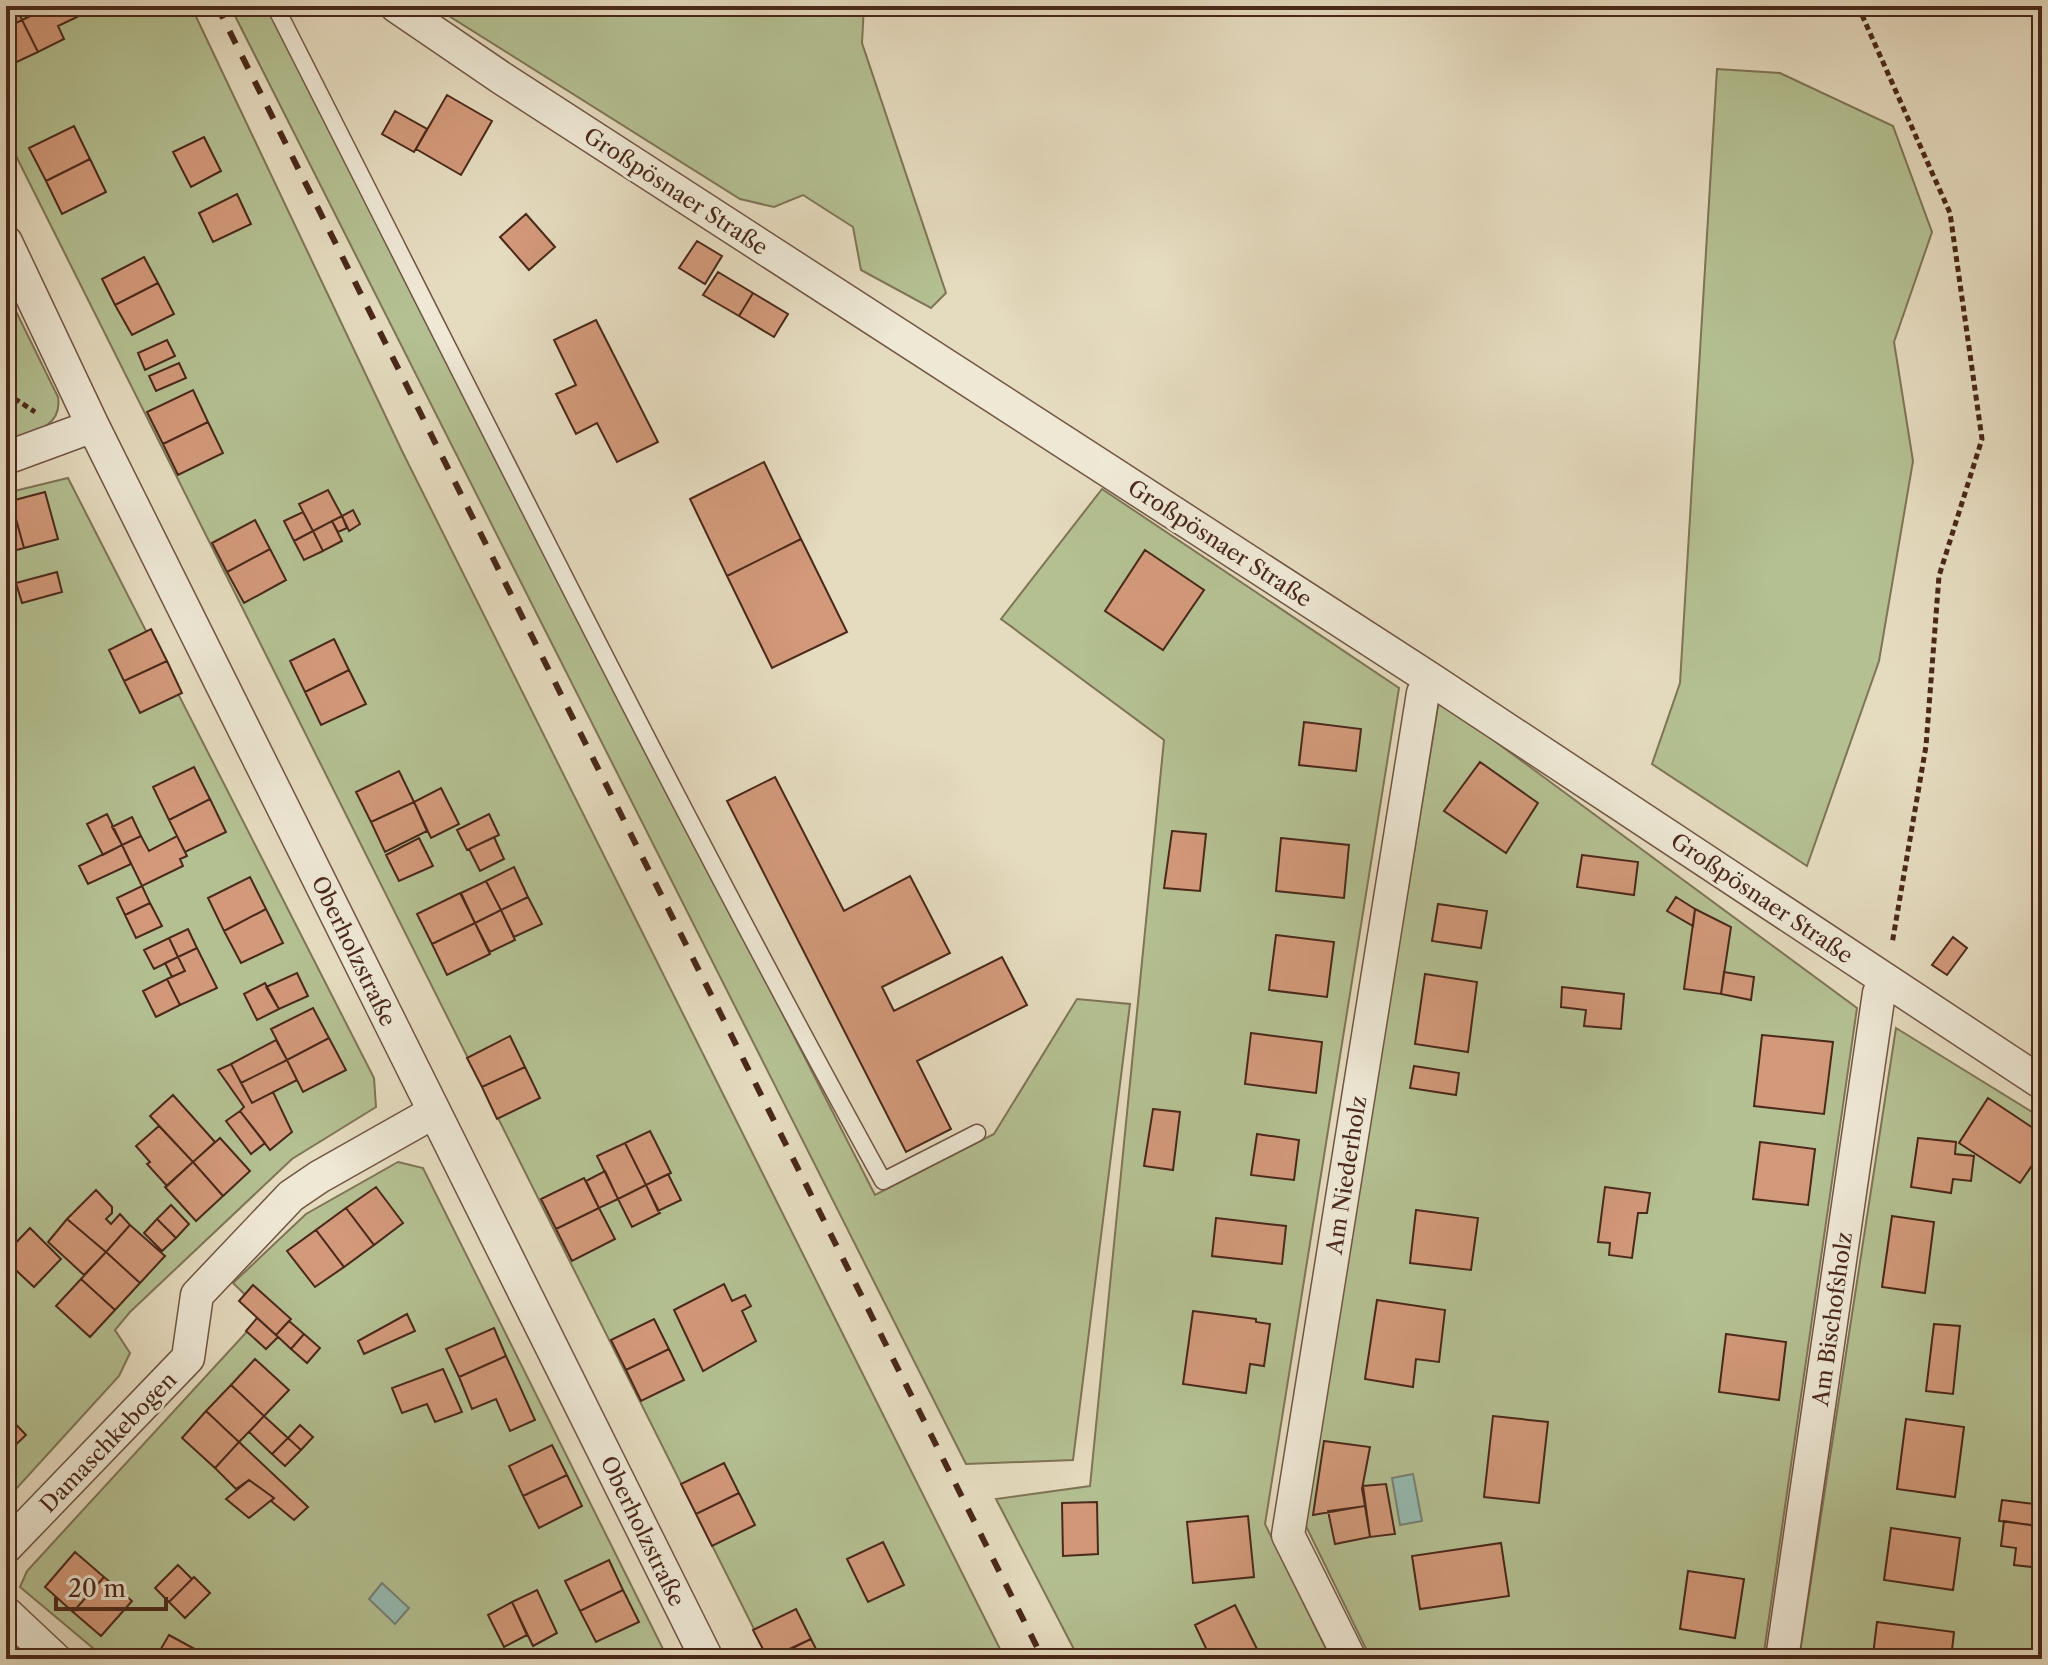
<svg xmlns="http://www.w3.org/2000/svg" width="2048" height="1665" font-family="'Libre Caslon Text',serif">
<rect width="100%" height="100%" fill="#e5dbbf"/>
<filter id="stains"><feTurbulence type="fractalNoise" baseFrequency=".0025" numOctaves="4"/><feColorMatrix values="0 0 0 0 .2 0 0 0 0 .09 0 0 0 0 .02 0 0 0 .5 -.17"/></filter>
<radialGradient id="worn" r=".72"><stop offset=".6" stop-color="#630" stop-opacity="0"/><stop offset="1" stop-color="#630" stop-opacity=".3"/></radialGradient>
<path fill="#b4c092" stroke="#7f7456" stroke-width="2" d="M6 6H191L403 453 1005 1659H769L6 136Z
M230 6H268L875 1195 994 1134 1077 999 1130 1004 1073 1460 966 1464Z
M433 6H864L862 43 946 293 931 308 861 270 853 227 803 195 774 207 740 199Z
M1717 69 1780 73 1893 126 1932 232 1894 342 1913 461 1879 661 1807 866 1652 764 1680 683Z
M6 291 58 397C63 429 30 432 6 440Z
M68 478 374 1078 376 1107 292 1159 130 1312 115 1330 130 1353 119 1376 6 1500V493Z
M1102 489 1399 688 1265 1524 1331 1659H1079L996 1499 1090 1486 1164 740 1001 619Z
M1439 700 1857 1008 1763 1659H1371L1304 1522Z
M1896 1028 2042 1118V1659H1799Z
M398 1162 423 1168 668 1659H106L20 1587 27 1571 264 1313 233 1283 306 1214Z"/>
<path fill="#96bbb1" stroke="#788075" stroke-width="2" d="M1413 1474 1422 1521 1400 1525 1392 1478Z
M382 1583 409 1608 395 1624 369 1599Z"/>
<path fill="#d2997a" stroke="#4a281a" stroke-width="2" d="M6 6H16L22 20 6 28Z
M51 6H71L77 17 58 26 64 39 38 52 22 20Z
M22 20 38 52 6 67V28Z
M447 95 492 121 461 175 416 149Z
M395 111 427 129 414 152 382 134Z
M74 126 90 159 46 181 29 148Z
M204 137 221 171 191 187 173 152Z
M90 159 106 192 62 214 46 181Z
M237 194 251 224 213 242 199 213Z
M526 214 555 247 529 270 500 237Z
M697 241 722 256 705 284 679 268Z
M144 257 158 283 115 305 102 279Z
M718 272 753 293 739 316 703 295Z
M158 283 174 314 132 335 115 305Z
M753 293 788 314 774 337 739 316Z
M596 320 658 442 617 462 597 423 576 434 556 394 576 385 554 340Z
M167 340 175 356 145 370 138 353Z
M179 363 186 378 156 391 149 376Z
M193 390 208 422 163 444 147 412Z
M208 422 223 453 178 475 163 444Z
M764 462 801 539 727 576 690 499Z
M328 490 342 516 313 531 299 504Z
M45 492 58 539 24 548 11 501Z
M11 501 24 548 6 553V503Z
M353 510 360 524 349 531 342 516Z
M303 512 313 531 294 541 284 521Z
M342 516 347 528 338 532 332 521Z
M255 520 270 549 227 572 212 543Z
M332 521 342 541 323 551 313 531Z
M313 531 323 551 304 560 294 541Z
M801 539 847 632 772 668 727 576Z
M270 549 286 580 244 603 227 572Z
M1145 550 1204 590 1163 650 1105 611Z
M57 572 62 592 22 603 16 583Z
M151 629 167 661 124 681 109 650Z
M334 639 349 670 305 692 290 661Z
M167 661 182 693 140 713 124 681Z
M349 670 366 704 321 725 305 692Z
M1304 722 1361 729 1356 771 1299 765Z
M1480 762 1538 803 1506 853 1444 811Z
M194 767 210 799 169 820 153 787Z
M399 771 414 802 371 822 356 792Z
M775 777 844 911 910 876 950 953 882 987 894 1011 1002 957 1027 1005 917 1061 951 1129 906 1152 727 801Z
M441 788 459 824 431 838 414 802Z
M210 799 226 832 185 852 169 820Z
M414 802 427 831 385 852 371 822Z
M107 814 122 845 103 855 87 824Z
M489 814 499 835 467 850 457 830Z
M132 817 141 836 122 845 112 827Z
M1172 831 1206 834 1200 891 1164 888Z
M141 836 149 851 177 836 187 856 180 859 183 866 142 886 122 845Z
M494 837 504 859 480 871 469 849Z
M419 838 433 866 399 881 386 855Z
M1281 838 1349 845 1344 898 1276 891Z
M122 845 131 864 88 884 79 866Z
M1582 855 1638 862 1634 895 1577 887Z
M514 867 528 897 501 910 486 881Z
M250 877 266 909 224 931 208 898Z
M486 881 501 910 475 923 461 893Z
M142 886 150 903 125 915 117 898Z
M460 893 475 923 432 944 417 914Z
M528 897 542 924 514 937 501 910Z
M1676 897 1695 909 1693 926 1667 911Z
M150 903 162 926 136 938 125 915Z
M1438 904 1487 911 1481 948 1432 941Z
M266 909 283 943 241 963 224 931Z
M1695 909 1731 927 1721 994 1684 989Z
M501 910 515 940 490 952 475 923Z
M475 923 490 954 447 975 432 944Z
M188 929 197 948 178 957 169 938Z
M1276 935 1334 942 1327 997 1269 990Z
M1953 937 1967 948 1947 975 1932 965Z
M169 938 178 957 154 969 144 950Z
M197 948 217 988 180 1005 167 979 185 971 178 957Z
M178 957 185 971 172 977 165 963Z
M1724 972 1754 977 1751 1000 1721 994Z
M297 973 308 996 279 1009 266 987Z
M1425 974 1477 982 1468 1052 1415 1044Z
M167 979 180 1005 156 1017 143 991Z
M265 983 279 1009 257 1020 244 994Z
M1562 987 1624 994 1621 1029 1584 1026 1586 1010 1561 1007Z
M313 1008 329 1038 287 1060 271 1029Z
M1251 1033 1322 1042 1316 1093 1245 1084Z
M1762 1035 1833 1042 1824 1114 1754 1106Z
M510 1036 525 1067 482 1087 467 1058Z
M329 1038 346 1070 303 1092 287 1060Z
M276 1040 287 1060 241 1083 231 1064Z
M287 1060 297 1080 252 1103 241 1083Z
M231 1064 252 1103 273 1092 292 1132 270 1150 240 1111 244 1107 218 1070Z
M1414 1066 1459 1073 1456 1095 1410 1088Z
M525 1067 540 1098 497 1119 482 1087Z
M173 1095 215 1142 193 1162 150 1116Z
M1988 1098 2042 1134V1151L2020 1183 1959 1143Z
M1153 1109 1180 1112 1173 1170 1144 1166Z
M240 1111 265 1143 251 1154 226 1121Z
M159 1126 193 1162 167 1186 147 1164 150 1162 136 1146Z
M650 1131 671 1173 646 1185 625 1143Z
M1257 1134 1299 1140 1294 1180 1251 1175Z
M220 1138 250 1171 223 1196 193 1162Z
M1918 1138 1956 1142 1955 1154 1974 1156 1971 1181 1953 1179 1951 1193 1911 1187Z
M1760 1142 1815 1149 1808 1205 1753 1199Z
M625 1143 646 1185 618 1199 597 1156Z
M193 1162 223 1196 196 1221 165 1187Z
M605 1171 618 1199 599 1208 586 1181Z
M668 1174 681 1200 658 1211 646 1185Z
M584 1178 599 1208 556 1229 541 1199Z
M646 1185 660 1213 632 1227 618 1199Z
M376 1187 403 1223 374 1245 346 1208Z
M1605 1187 1650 1193 1647 1213H1638L1632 1258 1609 1255 1610 1243 1598 1242Z
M96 1190 112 1207V1213L106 1219 111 1224 120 1214 130 1225 106 1252 67 1219Z
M171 1205 189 1224 176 1238 157 1219Z
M346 1208 374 1245 344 1267 316 1230Z
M599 1208 615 1239 572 1261 556 1229Z
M1416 1210 1478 1218 1471 1270 1410 1263Z
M1892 1216 1934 1222 1925 1293 1882 1287Z
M1216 1218 1286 1226 1282 1264 1212 1256Z
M67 1219 106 1252 84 1275 48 1242Z
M157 1219 176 1238 162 1251 144 1233Z
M130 1225 165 1256 140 1283 106 1252Z
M30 1228 61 1259 34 1287 6 1261V1253Z
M316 1230 344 1267 315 1287 287 1251Z
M106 1252 140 1283 115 1310 81 1279Z
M81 1279 115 1310 90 1337 56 1306Z
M724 1284 732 1301 745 1295 751 1306 742 1311 756 1341 703 1371 674 1310Z
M253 1285 291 1319 276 1335 239 1301Z
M1377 1300 1445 1310 1439 1362 1416 1359 1413 1387 1365 1379Z
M1193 1311 1256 1319V1322L1270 1324 1264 1366 1250 1364 1246 1393 1183 1384Z
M407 1314 415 1331 364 1354 358 1341Z
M257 1318 278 1337 266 1349 246 1331Z
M654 1319 669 1349 626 1370 611 1340Z
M289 1321 304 1334 291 1349 276 1335Z
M1934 1324 1960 1326 1953 1394 1926 1391Z
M494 1328 506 1356 459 1377 446 1349Z
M304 1334 320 1348 307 1363 291 1349Z
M1726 1334 1786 1342 1779 1400 1719 1392Z
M669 1349 684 1380 641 1401 626 1370Z
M506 1356 535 1420 510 1431 496 1399 472 1409 459 1377Z
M255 1359 289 1390 264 1416 231 1385Z
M443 1369 462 1412 435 1422 427 1404 402 1413 392 1388Z
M231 1385 264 1416 239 1442 206 1411Z
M206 1411 239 1442 215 1468 182 1438Z
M6 1414 26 1435 8 1452 6 1450Z
M264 1416 288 1438 272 1454 249 1432Z
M1493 1416 1548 1422 1539 1503 1484 1497Z
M1906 1419 1964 1427 1955 1497 1897 1489Z
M300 1425 313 1437 301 1450 288 1438Z
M288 1438 301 1450 285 1466 272 1454Z
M1324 1441 1370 1447 1362 1489 1365 1506 1313 1515Z
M239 1442 308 1507 294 1520 271 1501 274 1498 249 1480 236 1489 215 1468Z
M552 1445 567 1475 523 1496 509 1466Z
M724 1463 739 1493 696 1514 681 1484Z
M567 1475 582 1506 539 1528 523 1496Z
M249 1480 274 1498 249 1518 226 1499Z
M1386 1484 1395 1534 1370 1537 1363 1486Z
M739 1493 755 1525 712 1546 696 1514Z
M2002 1500 2042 1505 2039 1526 1999 1521Z
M1097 1502 1098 1554 1063 1556 1062 1503Z
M1365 1506 1370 1537 1335 1544 1328 1511Z
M1248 1516 1254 1577 1193 1583 1187 1522Z
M2004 1521 2042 1527V1568L2014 1565 2016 1548 2001 1546Z
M1891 1528 1960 1538 1953 1590 1884 1580Z
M883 1542 904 1585 868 1602 847 1559Z
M1501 1543 1509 1596 1420 1609 1412 1556Z
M75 1552 104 1577 73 1612 45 1587Z
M609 1560 623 1590 580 1611 565 1581Z
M178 1565 192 1579 169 1602 155 1588Z
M1688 1571 1744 1579 1735 1638 1680 1629Z
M104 1577 132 1601 101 1636 73 1612Z
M194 1577 210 1593 185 1618 169 1602Z
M537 1590 557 1633 533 1646 512 1602Z
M623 1590 639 1622 596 1642 580 1611Z
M512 1602 527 1635 504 1647 488 1615Z
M1235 1605 1262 1659H1211L1195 1625Z
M796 1609 811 1639 768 1659 753 1630Z
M1877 1622 1954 1632 1951 1659H1910L1873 1655Z
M169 1635 202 1653 199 1659H155Z
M811 1639 821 1659H770Z
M1873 1655 1910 1659H1873Z"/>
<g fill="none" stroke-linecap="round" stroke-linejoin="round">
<defs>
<path id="service" d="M275 6C475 399 670 795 883 1181L977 1133"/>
<path id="minor" d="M396 6 503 79 1432 680 2042 1083
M6 242 93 426 707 1659
M6 458 93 426
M6 1547 188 1358 197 1295 291 1196 319 1177 434 1112
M6 1613 55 1659
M1350 1659 1288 1535 1423 693 1432 680
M1782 1659 1879 993 1886 980"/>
</defs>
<use href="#service" stroke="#715543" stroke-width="19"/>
<use href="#minor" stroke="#715543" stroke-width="35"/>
<path stroke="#4a281a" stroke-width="5" stroke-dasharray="6 4" stroke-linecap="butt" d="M1858 6 1950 213 1982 439 1939 576 1926 746 1892 944
M6 393 35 412"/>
<use href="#service" stroke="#eee8d5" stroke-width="16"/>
<use href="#minor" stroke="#eee8d5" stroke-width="32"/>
<path stroke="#4a281a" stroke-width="6" stroke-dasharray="14 14" stroke-linecap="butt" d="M217 6 1043 1659"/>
</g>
<g text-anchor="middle" stroke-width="6" stroke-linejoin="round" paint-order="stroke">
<g font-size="22" fill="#4a281a" stroke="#eee8d5">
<text transform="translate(676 191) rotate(33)" y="8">Großpösnaer Straße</text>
<text transform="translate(1220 543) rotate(33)" y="8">Großpösnaer Straße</text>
<text transform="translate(1762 898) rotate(34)" y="8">Großpösnaer Straße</text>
<text transform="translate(354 951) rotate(64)" y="8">Oberholzstraße</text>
<text transform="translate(1346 1175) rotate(-81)" y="8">Am Niederholz</text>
<text transform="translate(1832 1319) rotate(-82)" y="8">Am Bischofsholz</text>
<text transform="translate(108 1442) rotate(-46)" y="8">Damaschkebogen</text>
<text transform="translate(643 1531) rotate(64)" y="8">Oberholzstraße</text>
</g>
</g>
<rect width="2048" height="1665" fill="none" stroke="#e5dbbf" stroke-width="32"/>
<rect x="8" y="8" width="2032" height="1649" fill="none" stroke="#4a281a" stroke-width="4"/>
<rect x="16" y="16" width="2016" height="1633" fill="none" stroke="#4a281a" stroke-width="2"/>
<path d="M56 1597v12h110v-12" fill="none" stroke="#4a281a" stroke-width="4"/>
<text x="68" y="1597" font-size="24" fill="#4a281a" stroke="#eee8d5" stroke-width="6" paint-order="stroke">20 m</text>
<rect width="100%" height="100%" filter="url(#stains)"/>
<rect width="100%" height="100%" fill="url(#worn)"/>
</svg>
